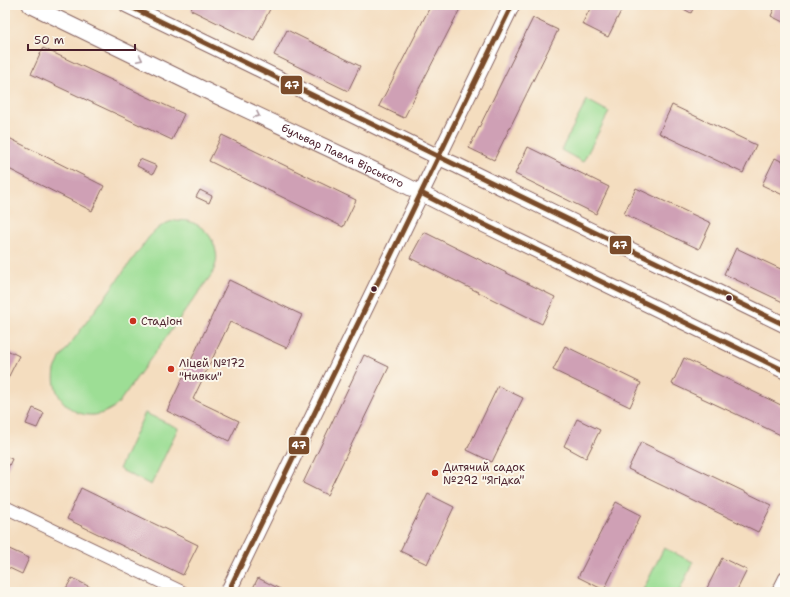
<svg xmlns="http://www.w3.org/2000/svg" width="790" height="597" font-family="'Shantell Sans',sans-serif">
<rect width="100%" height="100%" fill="#fbf7ec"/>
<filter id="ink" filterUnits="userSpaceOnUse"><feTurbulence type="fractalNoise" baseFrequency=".025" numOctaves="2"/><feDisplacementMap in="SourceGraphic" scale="8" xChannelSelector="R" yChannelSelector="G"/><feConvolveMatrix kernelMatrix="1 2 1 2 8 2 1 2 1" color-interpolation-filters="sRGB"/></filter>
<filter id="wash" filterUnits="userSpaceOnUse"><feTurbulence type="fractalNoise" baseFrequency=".012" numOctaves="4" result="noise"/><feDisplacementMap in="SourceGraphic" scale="16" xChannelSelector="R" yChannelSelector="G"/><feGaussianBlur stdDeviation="0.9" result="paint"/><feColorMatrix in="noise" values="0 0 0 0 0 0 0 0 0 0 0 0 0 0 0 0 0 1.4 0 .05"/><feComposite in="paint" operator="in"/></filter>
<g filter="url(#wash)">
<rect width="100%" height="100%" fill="#f4ddbf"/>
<path fill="#9dde95" stroke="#747e60" d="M587 100 609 112 583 162 561 150Z
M177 220C180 221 184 220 187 221 202 224 214 237 216 252 218 260 215 267 212 274L117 405C110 410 103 414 94 415 70 417 50 394 55 370 56 366 59 362 60 358L149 237C159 227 163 223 177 220Z
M145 413 178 428 151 485 119 469Z
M664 548 693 562 679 592H642Z"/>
<g id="blocks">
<path fill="#cfa0b5" d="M193 5H272L254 41 191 10Z
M431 5H462L404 118 379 106Z
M592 5H624L608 37 582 24Z
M681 5H695L691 13 680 7Z
M776 5H785V23L771 16Z
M533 18 558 30 494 160 469 148Z
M287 30 360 66 348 91 274 55Z
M43 48 184 114 172 140 31 74Z
M672 105 756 145 743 173 659 133Z
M222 135 356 200 343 227 209 161Z
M5 136 104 186 92 211 5 167Z
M528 147 609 187 596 214 515 174Z
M775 158 785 163V196L762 185Z
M140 159 157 166 153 174 137 166Z
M636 188 711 223 699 249 624 214Z
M200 190 212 196 209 203 196 197Z
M424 232 555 297 542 324 410 258Z
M736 248 785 271V303L724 274Z
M229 280 302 315 287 348 230 322 193 399 239 421 229 441 167 411Z
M565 346 641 383 630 407 553 370Z
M5 349 19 356 6 382H5Z
M364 355 389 367 327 495 303 483Z
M684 358 785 407V437L672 384Z
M498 386 523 398 492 462 467 450Z
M33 408 44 413 37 428 26 424Z
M577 419 600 430 586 458 564 446Z
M641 442 772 505 758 532 628 469Z
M5 456 12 459 5 474Z
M81 488 198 545 183 575 67 519Z
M428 494 454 507 427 564 400 551Z
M616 502 641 515 604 590 578 577Z
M7 548 29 558 22 574 5 566V554Z
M722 558 747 570 736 592H705Z
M72 578 90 587 87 592H64Z
M258 578 286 592H251Z"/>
</g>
</g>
<g filter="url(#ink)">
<use href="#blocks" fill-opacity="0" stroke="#86625f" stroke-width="1"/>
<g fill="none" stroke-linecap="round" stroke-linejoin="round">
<defs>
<path id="minor" d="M5 507 182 592
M778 592 785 578"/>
<g id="tertiary">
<path id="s1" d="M30 5 217 96 389 177 452 209 785 371"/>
<path d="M127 5 249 64 438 157 458 166 785 325"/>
<path d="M228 592 512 5"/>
</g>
</defs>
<use href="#minor" stroke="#86625f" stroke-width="14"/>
<use href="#tertiary" stroke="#86625f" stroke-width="17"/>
<use href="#minor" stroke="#fff" stroke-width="12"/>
<use href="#tertiary" stroke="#fff" stroke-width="15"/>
<defs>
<path id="bus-1" d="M127 5 785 325
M421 193 452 209 785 371
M228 592 512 5"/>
</defs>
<use href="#bus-1" stroke="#fbf7ec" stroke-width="8"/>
<use href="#bus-1" stroke="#7a4b2a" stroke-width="5"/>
</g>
<defs><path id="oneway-chevron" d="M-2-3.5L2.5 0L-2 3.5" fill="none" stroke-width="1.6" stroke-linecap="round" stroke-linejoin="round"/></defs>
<g stroke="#ae9aa0">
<use href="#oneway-chevron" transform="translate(140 59) rotate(26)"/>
<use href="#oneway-chevron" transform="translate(257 115) rotate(25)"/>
</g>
</g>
<g fill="#4a1f2b" stroke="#fbf7ec" stroke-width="1.5">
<circle cx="374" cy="289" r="3.5"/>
<circle cx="729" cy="298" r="3.5"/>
</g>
<g fill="#c8321e" stroke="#fbf7ec" stroke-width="1.5">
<circle cx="133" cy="321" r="4"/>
<circle cx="171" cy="369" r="4"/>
<circle cx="435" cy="473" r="4"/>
</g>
<g text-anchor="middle" stroke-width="4" stroke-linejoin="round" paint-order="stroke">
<g font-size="11" fill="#4a1f2b" stroke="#fbf7ec">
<text dy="4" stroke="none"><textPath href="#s1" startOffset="347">бульвар Павла Вірського</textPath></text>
</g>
<g font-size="11" fill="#4a1f2b" stroke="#fbf7ec" text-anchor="start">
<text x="141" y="325">Стадіон</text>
<text x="179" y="367">Ліцей №172<tspan x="179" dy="13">"Нивки"</tspan></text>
<text x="443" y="471">Дитячий садок<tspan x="443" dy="13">№292 "Ягідка"</tspan></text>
</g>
</g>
<g stroke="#fbf7ec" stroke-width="1.5">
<rect x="280" y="75" width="23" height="20" rx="4" fill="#7a4b2a"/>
<rect x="609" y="235" width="23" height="20" rx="4" fill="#7a4b2a"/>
<rect x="288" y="436" width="22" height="19" rx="4" fill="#7a4b2a"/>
</g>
<g font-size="11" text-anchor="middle" font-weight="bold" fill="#fff">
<text x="292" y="89">47</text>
<text x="620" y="249">47</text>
<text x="299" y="449">47</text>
</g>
<rect width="790" height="597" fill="none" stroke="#fbf7ec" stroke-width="20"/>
<path d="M28 44v6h107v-6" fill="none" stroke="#4a1f2b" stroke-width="2"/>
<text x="34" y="44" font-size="12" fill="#4a1f2b" stroke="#fbf7ec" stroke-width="3" paint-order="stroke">50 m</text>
</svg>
